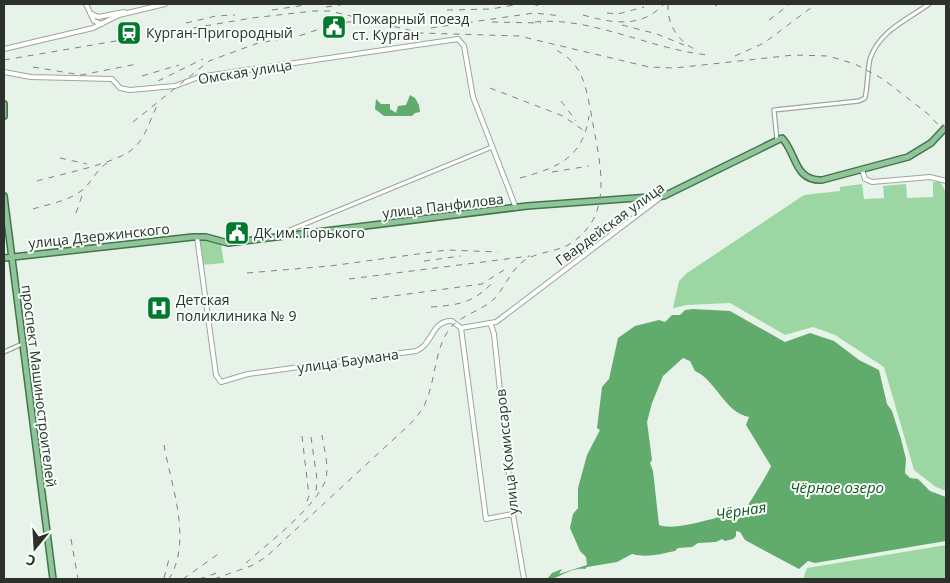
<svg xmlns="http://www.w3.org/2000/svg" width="950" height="583" font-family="'Open Sans',sans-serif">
<rect width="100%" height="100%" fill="#e7f2e8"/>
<path fill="#9cd7a3" d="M933 182H940L946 192V491L936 487 914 470 884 367 835 335 813 327 785 335 730 303 687 305 673 308 679 281 687 273 804 195 840 191V187L862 184 864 199 884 198 883 186 906 184 907 198 933 197Z
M199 239H206L221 245 224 263 201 265Z
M946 545V579H803L807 568Z"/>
<path fill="#61ab6d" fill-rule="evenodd" d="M410 95 415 98 419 105 420 112 415 113 412 116H384L375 109 376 99 381 104H390V109L396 113 398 106 406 105Z
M693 309 730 311 785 342 810 333 834 341 859 360 879 370 887 404 892 411 901 439 906 459 905 473 910 478 918 479 930 491 946 497V541L815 563 808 561 799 569 745 540 740 532 736 531V536L733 539 725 541 722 539 716 542 698 543 692 547 678 548 675 551C661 554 646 558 632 554L617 562 587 567 585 569C569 567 561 579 547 579L552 573 562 569 559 574 587 565 586 557 580 551 570 528 573 514 578 508V488L587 455 600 430 597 428 602 387 609 379 618 338 635 326 659 320 665 322 672 315H680L685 310ZM683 358 690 361 695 371C716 380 724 412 749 417L746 425 771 466C769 472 740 519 736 522L727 515C710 519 675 531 659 525L653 471 650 463 652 460 647 422 652 403 663 376Z"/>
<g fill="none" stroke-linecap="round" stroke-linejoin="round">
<defs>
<path id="tertiary" d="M777 140 774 110 859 101 865 98C868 85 867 72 870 59 879 31 907 20 929 4
M278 235 492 147
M4 352 22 344"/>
<path id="secondary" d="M86 4 94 21 102 24
M90 13 98 17 124 12
M4 49 93 28 119 15 165 4
M4 72 31 77 112 79 120 88 130 90 175 86 199 77 458 39 464 46 473 97 516 208
M862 170 865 179 872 182 930 177 946 181
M197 237 216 375 221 382 248 374 416 351C433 345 431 320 452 321L461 328
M491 325 494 334 513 514 524 579
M461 328 496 322 661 197
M461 328 486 519 513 514"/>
<path id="primary" d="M4 104V116
M4 196 53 579
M4 258 193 237H206L228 243 527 206 664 196 782 138C797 154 794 181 822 180L908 157 931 143"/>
</defs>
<use href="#tertiary" stroke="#9da79e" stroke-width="5.5"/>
<use href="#secondary" stroke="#9da79e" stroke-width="6"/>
<use href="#primary" stroke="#40774a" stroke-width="8"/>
<use href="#tertiary" stroke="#fff" stroke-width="3"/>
<use href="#secondary" stroke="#fff" stroke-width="4"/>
<use href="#primary" stroke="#92c49c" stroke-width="5"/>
<path stroke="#7d847e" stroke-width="1" stroke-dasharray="6 6" stroke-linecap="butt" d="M532 4 544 7
M668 4C667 25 678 42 698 51
M715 6 718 4
M326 7 346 4
M272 10 312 4
M447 10 491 9 520 4
M607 13 618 14 644 7
M583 15C612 23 641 29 664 4
M769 20 790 4
M492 22 541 23
M535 22C591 16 652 50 709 55
M186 23 216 16 235 15
M622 25 657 34 684 45
M431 28 534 13 562 16
M735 56 764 43 816 4
M4 60 252 18 313 11H330L421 33 519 36 649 67 675 68 794 55 828 56 855 64 883 79 928 114 946 133
M33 67 81 75 137 64
M142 76 179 65
M158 81 203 59
M490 88 563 116 583 130
M561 101 576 121
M133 122 209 61 258 43 299 36 337 23 360 21
M60 158 87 164
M552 172 589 166
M520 178C556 168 583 159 589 116
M37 181C61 174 120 163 135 147 147 135 151 116 159 102
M33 209C49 204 68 201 81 191 91 184 96 170 107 163
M76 213 84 190
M424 261 461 256
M247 273 330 266 447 250 498 252
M349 279 530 256
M371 299 482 284 507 268
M431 307C461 305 475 302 495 280
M302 436 309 496 305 506
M311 437 317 479 316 493
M164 445C171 486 193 540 169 579
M71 539 78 579
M246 563C266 545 320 504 326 478 329 465 324 449 322 435
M4 570V579
M164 578 169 559
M183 579 221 552
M199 579 220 572
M214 579 251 566 266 557 408 426C416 418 423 410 427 399 436 376 435 346 451 327 463 314 482 311 495 298 506 286 511 269 525 260 538 252 555 252 568 245 617 216 599 162 592 118 586 88 584 63 554 49"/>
<defs>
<path id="primary-bridge" d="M931 143 946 127"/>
</defs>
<use href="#primary-bridge" stroke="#40774a" stroke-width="8" stroke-linecap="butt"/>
<use href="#primary-bridge" stroke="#92c49c" stroke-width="5"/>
</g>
<defs>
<symbol id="civic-square" viewBox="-11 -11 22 22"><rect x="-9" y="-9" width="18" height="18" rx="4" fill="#02792e" stroke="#f6fff7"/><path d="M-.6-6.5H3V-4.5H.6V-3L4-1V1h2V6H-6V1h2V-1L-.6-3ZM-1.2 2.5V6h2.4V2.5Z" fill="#fff"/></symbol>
<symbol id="station-square" viewBox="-11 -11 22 22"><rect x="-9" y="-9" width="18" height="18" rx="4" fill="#02792e" stroke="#f6fff7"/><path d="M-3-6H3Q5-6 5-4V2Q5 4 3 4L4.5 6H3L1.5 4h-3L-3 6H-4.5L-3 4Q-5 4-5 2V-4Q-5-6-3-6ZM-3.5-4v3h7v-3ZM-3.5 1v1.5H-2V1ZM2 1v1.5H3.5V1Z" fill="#fff"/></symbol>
<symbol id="hospital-square" viewBox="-11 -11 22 22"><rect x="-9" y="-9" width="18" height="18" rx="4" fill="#02792e" stroke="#f6fff7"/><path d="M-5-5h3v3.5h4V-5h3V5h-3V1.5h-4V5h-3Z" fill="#fff"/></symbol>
</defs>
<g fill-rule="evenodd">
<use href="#civic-square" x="320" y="13" width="28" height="28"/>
<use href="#station-square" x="115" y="19" width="28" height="28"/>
<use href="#civic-square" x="223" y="219" width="28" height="28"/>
<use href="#hospital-square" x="145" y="294" width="28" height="28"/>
</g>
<g text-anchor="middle" stroke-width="4" stroke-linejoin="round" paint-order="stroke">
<g font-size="14" fill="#2d312d" stroke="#f6fff7" text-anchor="start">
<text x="352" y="24">Пожарный поезд<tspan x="352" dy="16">ст. Курган</tspan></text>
<text x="146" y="38">Курган-Пригородный</text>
<text x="254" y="238">ДК им. Горького</text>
<text x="176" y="305">Детская<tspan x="176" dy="16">поликлиника № 9</tspan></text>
</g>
<g font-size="14" fill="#2d312d" stroke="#f6fff7">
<text transform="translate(245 72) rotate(-9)" y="5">Омская улица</text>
<text transform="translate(443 206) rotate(-7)" y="5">улица Панфилова</text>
<text transform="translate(610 224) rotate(-36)" y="5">Гвардейская улица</text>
<text transform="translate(99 236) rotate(-6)" y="5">улица Дзержинского</text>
<text transform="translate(348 361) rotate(-8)" y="5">улица Баумана</text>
<text transform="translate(39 386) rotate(83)" y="5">проспект Машиностроителей</text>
<text transform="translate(507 452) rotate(-96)" y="5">улица Комиссаров</text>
</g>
<g font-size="15" font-style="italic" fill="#1c5127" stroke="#f6fff7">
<text x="837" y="493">Чёрное озеро</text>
<text transform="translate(741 511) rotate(-9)" y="5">Чёрная</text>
</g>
</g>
<rect width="950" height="583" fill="none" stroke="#2d312d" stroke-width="10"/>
<g transform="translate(35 548) rotate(198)" stroke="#f6fff7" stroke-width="4" paint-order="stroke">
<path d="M0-4L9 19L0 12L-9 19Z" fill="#2d312d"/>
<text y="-8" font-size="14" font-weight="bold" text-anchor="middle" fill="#2d312d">С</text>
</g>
</svg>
